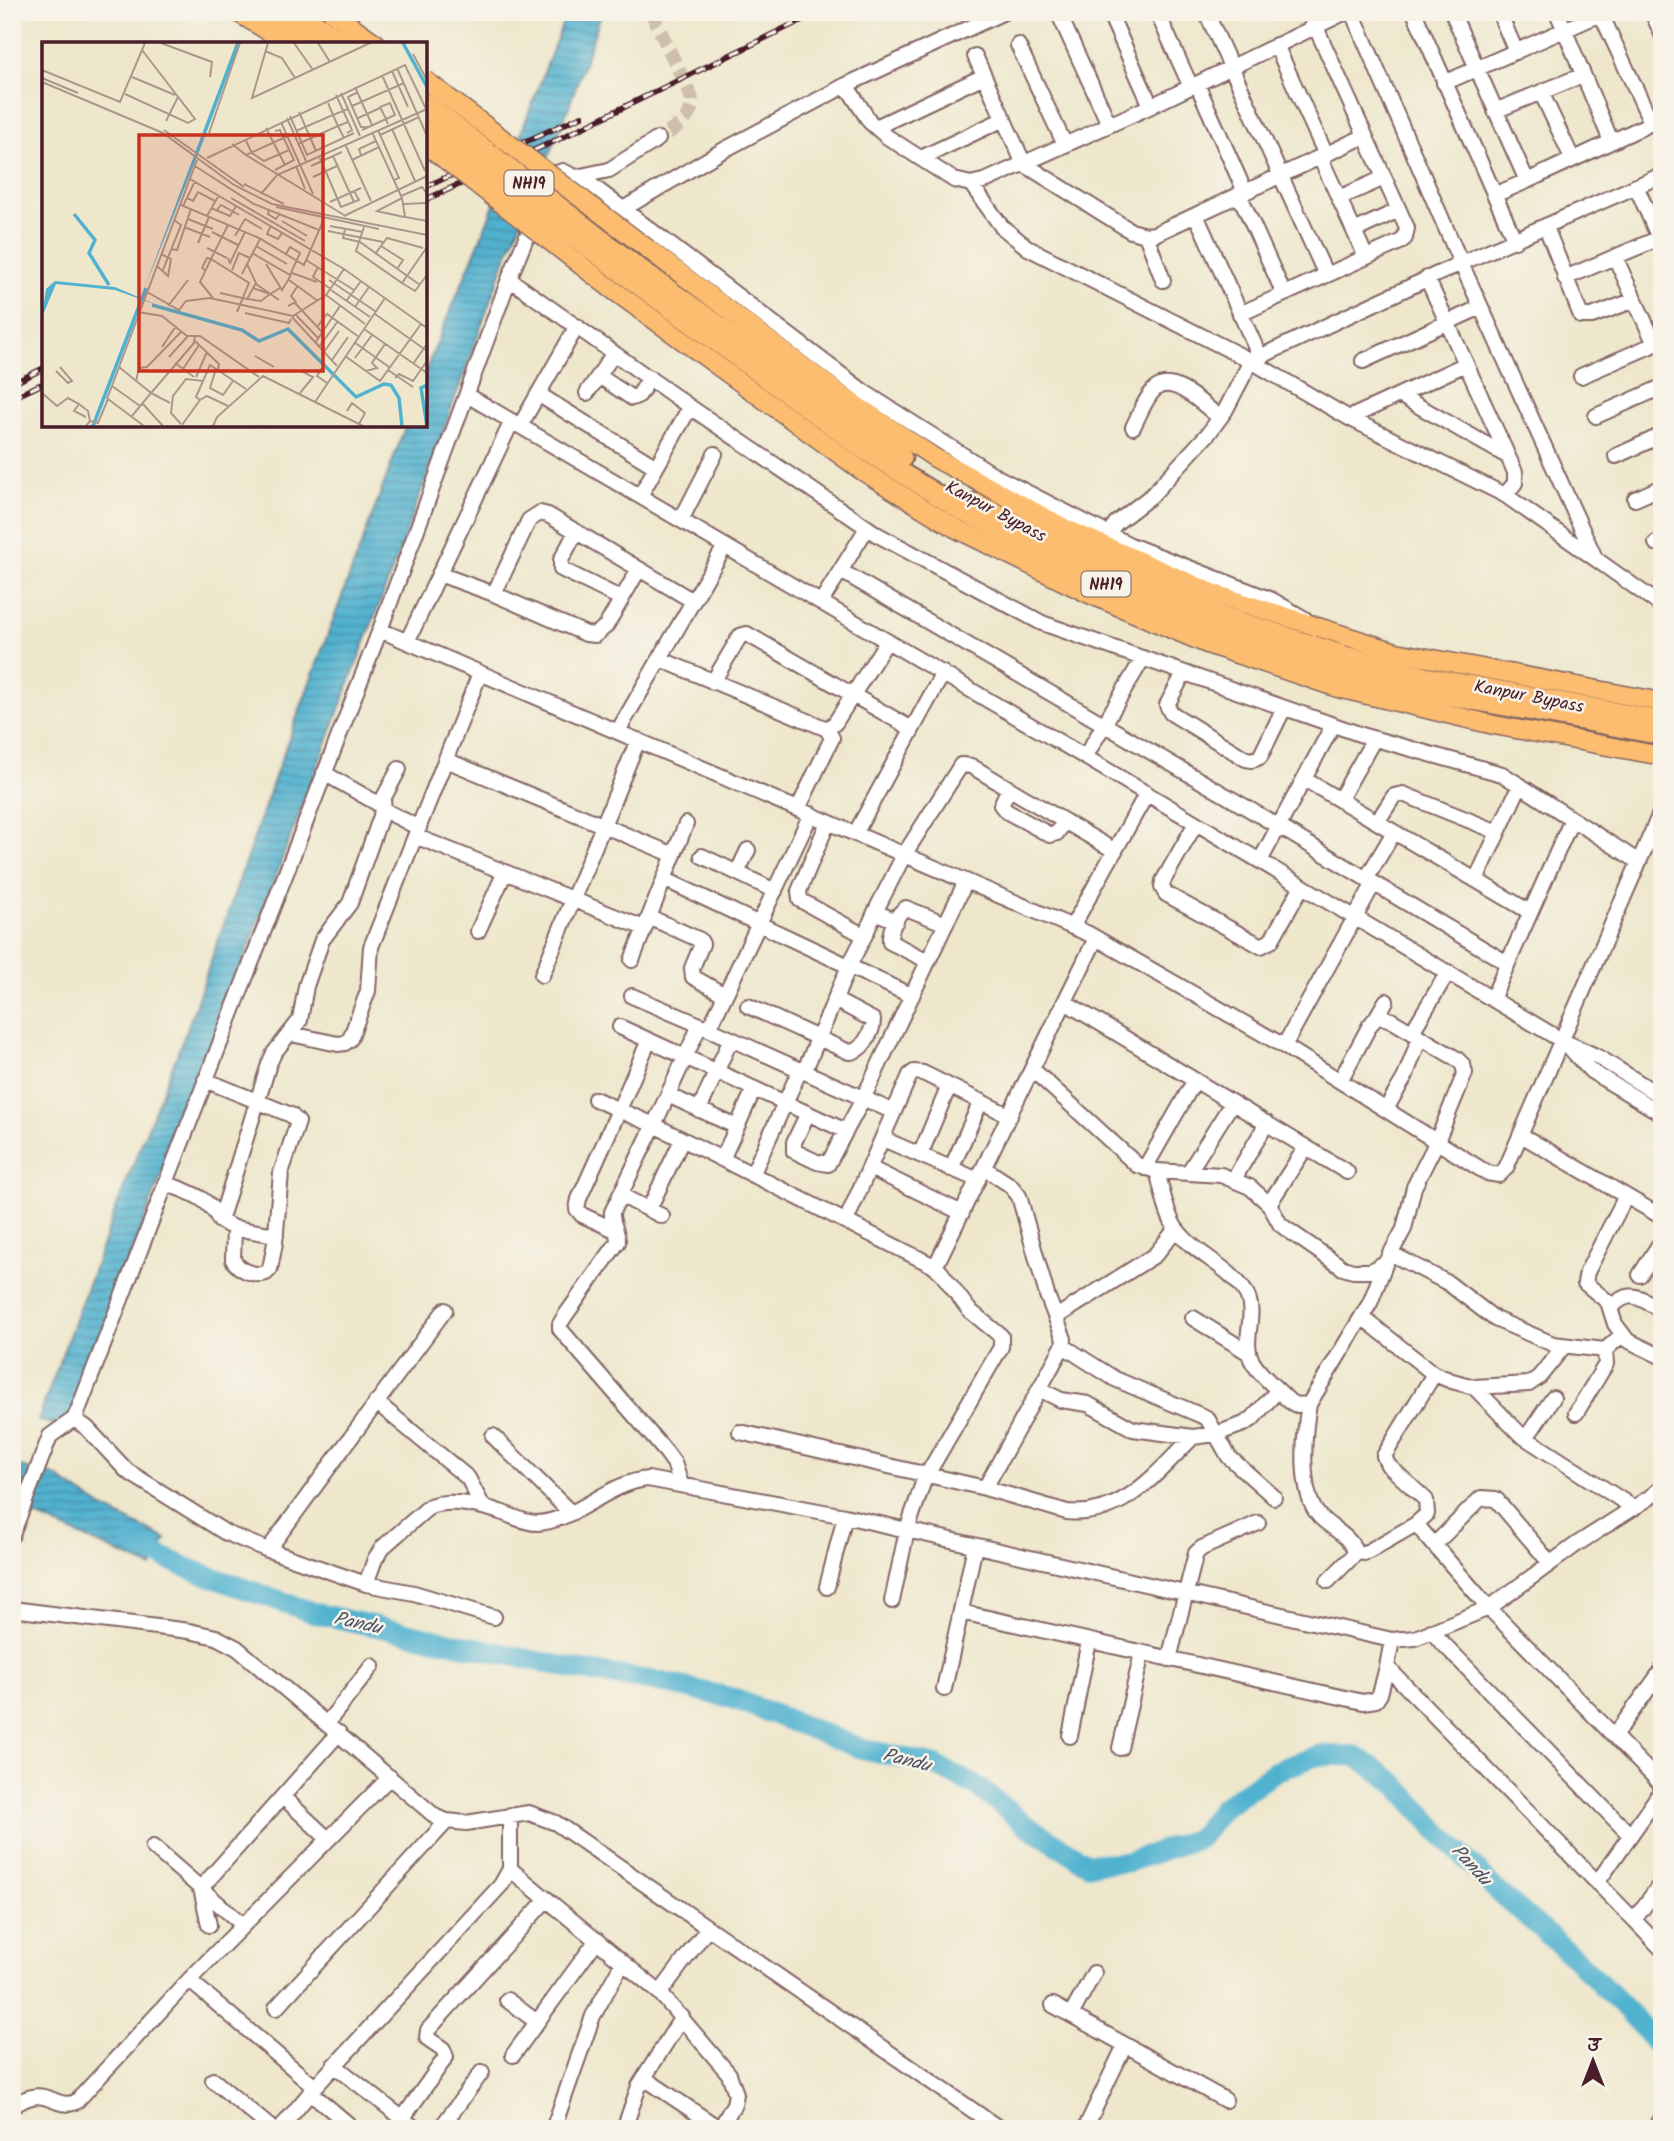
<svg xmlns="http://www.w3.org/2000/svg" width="1674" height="2141" font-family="Kalam,'Playpen Sans Deva',sans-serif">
<defs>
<pattern id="water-rules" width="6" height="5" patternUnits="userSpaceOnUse" patternTransform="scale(1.75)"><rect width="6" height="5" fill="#51b2d0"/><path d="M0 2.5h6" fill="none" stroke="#4590a9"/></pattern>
</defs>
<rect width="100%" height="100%" fill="#f7f3e8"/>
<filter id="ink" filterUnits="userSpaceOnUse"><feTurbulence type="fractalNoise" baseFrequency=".0143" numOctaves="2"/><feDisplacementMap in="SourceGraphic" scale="14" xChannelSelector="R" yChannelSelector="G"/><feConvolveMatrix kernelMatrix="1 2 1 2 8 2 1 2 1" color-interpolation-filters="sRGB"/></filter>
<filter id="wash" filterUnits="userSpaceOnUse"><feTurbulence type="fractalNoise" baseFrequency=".00686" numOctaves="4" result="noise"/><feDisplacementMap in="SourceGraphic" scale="28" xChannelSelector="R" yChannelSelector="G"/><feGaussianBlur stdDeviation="1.57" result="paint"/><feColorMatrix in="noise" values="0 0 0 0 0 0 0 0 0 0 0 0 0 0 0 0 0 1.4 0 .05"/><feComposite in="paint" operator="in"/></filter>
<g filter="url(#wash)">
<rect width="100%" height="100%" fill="#eee7cc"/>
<path fill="url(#water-rules)" stroke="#4e687e" stroke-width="2" d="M567 12H602L568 109 506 258 395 563 65 1428 38 1420 121 1195 188 1027 281 760 406 425H425V372L483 233Z
M12 1465 55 1476 105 1509 166 1539 152 1568 12 1505Z"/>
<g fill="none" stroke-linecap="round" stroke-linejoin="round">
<path stroke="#51b2d0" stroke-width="21" d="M132 1543 192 1570 314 1613 579 1670 660 1682 732 1698 860 1748 935 1765 978 1787 1029 1827 1088 1864 1128 1862 1199 1838 1222 1808 1276 1771 1319 1755 1356 1756 1394 1782 1440 1833 1495 1889 1577 1960 1641 2025 1662 2052"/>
</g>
</g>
<g filter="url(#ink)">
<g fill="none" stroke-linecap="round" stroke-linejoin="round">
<path stroke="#cdbfac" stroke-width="14" stroke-dasharray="14 7" stroke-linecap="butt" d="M651 12 691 96C696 118 675 129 658 139"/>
<defs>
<path id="minor" d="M1058 12 1109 124
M1109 12 1151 106
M1157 12 1191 87
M1206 12 1326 275
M1352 12 1461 263 1595 558
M1414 12 1515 241
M1452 12 1527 181 1662 118
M1499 12 1516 52
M1557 12 1611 141
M1652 12 1662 34
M1601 14 1651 122
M1018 45 1065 145
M1276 45 1326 155
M975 56 1024 164 1131 231 1146 235 1155 234 1365 136
M1444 83 1605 12
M1197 84 1245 192
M846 85 870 122 886 136 954 180 971 184 987 180 1151 106 1346 12
M1541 92 1572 158
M1495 111 1583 75
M876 127 984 76
M1320 157 1366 257
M921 158 1004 119
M576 177 609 170 658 139
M971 184 1002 227 1028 248 1251 361 1349 418 1505 495 1662 606
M1636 186 1662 245
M1239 194 1284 294
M1494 195 1527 181
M1339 198 1384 178
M623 209 722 151 846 85 1004 12
M1196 215 1260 357
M1546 227 1581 316H1592L1635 300
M1354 231 1399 210
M1146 235 1163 280
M1615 257 1655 344
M1427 278 1515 472V483L1505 495
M1565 278 1662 237
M509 279 690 407 878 535 1042 623 1368 737 1502 774 1639 862
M1240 314 1400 242 1405 238 1407 228 1309 12
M1363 361 1481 307
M599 376 632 398 639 395 650 378
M1581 376 1662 341
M587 393 614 353
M538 394 656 467
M467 395 1085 757 1561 1040 1598 1057 1662 1097
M1399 395 1507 456
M1596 416 1662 387
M1349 418 1466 364
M520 426 577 326
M1133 427C1139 416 1145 398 1155 389 1173 373 1206 407 1220 418
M1616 456 1662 435
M640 496 690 407
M1635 499 1662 487
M681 520 715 454
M576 532 561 560V569L622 599
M1108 534 1116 523 1151 496 1208 434 1225 411 1251 361 1461 263 1662 175
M1656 543 1662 541
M841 571 1278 826 1507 963
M439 574 494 594 529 520 540 513 548 515 693 601
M494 594 586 634 595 635 606 626 639 569
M821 602 867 528
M380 630 1089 934 1284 1046 1487 1173 1499 1175 1506 1168 1662 809
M407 642 512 421
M660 659 827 729 835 723 887 641
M1184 673 1167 705 1171 713 1246 759 1252 760 1260 757 1284 708
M713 682 737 641 740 636 747 634 912 729
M618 731 725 546
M1085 757 1143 658
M446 760 674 855
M399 769 383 799 384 810 419 828
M1304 779 1530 912
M1009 788 1001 805 1006 811 1050 835 1057 833 1064 821
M1340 799 1374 739
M798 809 832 738 827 729
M828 822 799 891 800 900 861 934 866 933 875 912 896 921
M1377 822 1394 796 1403 794 1498 832
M1196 823 1163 881 1162 887 1166 894 1261 946 1271 941 1302 886
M855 834 943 673
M415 836 644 928
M702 856 775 891
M1260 861 1333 725
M737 873 748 850
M664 879 912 996
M1366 879 1394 832
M1476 880 1520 785
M875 912 904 855 961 765 971 766 1115 851
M649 917 700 940 702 944 692 968 693 977 725 995
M1072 927 1147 793
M478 931 505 872
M632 960 686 824
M928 961 890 942C889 931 897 913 906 908L946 924
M542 975 638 740
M632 996 700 1025
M1492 999 1572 819
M1065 1002 1347 1172
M748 1006 849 1052C862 1052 873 1032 873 1020L835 1000
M1376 1018 1386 1001
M620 1027 846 1131
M709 1029 894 1112
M1412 1032 1448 972
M291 1034 338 1044 345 1043 350 1039 368 991 371 947 480 673
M1284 1046 1374 883
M1567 1046 1591 1071 1662 1114
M1032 1069 1137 1165 1157 1171 1221 1175 1250 1187 1269 1204 1280 1224 1285 1228 1343 1268 1353 1271H1370L1386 1262 1404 1229 1414 1187 1437 1141 1465 1073 1463 1065 1457 1059 1391 1020 1382 1017 1376 1018 1370 1025 1340 1081
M804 1072 849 966 866 933
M668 1095 737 1127 754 1089
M595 1099 619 1110 649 1040
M1386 1109 1405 1077 1420 1037
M699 1110 731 1039
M808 1113 794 1142V1151L817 1162 828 1164 863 1099 966 881
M1521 1135 1662 1217
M883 1139 978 1180
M920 1155 949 1086
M722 1159 737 1127
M870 1168 962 1213
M1145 1168 1195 1080
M951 1169 981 1101
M1157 1171C1162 1188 1165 1211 1175 1227 1193 1254 1229 1265 1246 1293 1258 1315 1241 1340 1252 1361 1260 1376 1278 1389 1289 1401L1296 1405 1309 1404 1370 1303 1386 1262
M1188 1173 1232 1103
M752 1175 800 1070
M1234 1179 1267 1123
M165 1183C190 1193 208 1196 220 1221L234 1228 233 1260C239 1270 255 1277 266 1273L270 1269 275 1243 281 1173 298 1122 291 1115 205 1080
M620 1195 662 1216
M1626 1196 1587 1272 1585 1283 1608 1302 1615 1324 1627 1340 1662 1357
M1269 1204 1306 1147
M649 1209 682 1140
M220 1221 269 1064 274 1053 300 1020 306 986 322 940 350 903 381 816 382 806 324 773
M846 1221 910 1075 914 1072 923 1073 1010 1116
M234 1228 276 1235
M615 1230 582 1215 577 1209 579 1199 619 1110 654 1125 700 1025 709 1029 811 814
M1390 1253 1448 1283 1495 1319 1553 1344 1605 1350 1622 1335
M935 1267 1096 938
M1640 1275 1662 1240
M1610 1308C1632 1287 1638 1298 1662 1310
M1056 1317 1155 1255 1176 1229
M1362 1317 1434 1374 1452 1381 1474 1387 1521 1435 1634 1508
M1193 1318 1249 1353
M1063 1346 1115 1379 1207 1418 1229 1457 1274 1497
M1474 1387 1529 1384 1539 1377 1564 1346
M1039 1389 1061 1400 1088 1404 1133 1429 1193 1437 1216 1434 1244 1424 1252 1419 1278 1390
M376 1402 468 1478 483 1507
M1309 1404C1304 1433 1298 1494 1320 1517 1331 1528 1350 1536 1355 1551L1353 1556 1328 1581
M1576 1413 1606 1364 1605 1350
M74 1419 87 1428 127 1471 226 1533 268 1550 366 1584 375 1559 383 1547 430 1506C451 1499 480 1505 500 1512 513 1516 524 1523 537 1523 576 1521 609 1482 648 1479L845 1516 1392 1640 1415 1638 1489 1608 1577 1544 1649 1498 1662 1487
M740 1432 985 1488 1063 1346 1064 1339 1047 1295 1019 1196 1010 1185 984 1168
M493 1436 570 1512
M1526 1438 1553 1398
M681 1484 674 1463 666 1452 560 1329V1324L565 1316 618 1242C618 1231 611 1223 612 1212L654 1125 932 1265 940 1271 969 1310 1001 1336V1347L924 1480 907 1530 892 1601
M985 1488 1067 1512C1123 1518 1157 1472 1193 1437
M1416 1524 1489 1608 1662 1785
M12 1535 50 1436 74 1419 77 1413 380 630 509 279 553 174 563 171 590 184 864 392 999 478 1130 545 1272 600 1305 619
M1434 1545 1481 1498 1496 1499 1550 1563
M268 1550 445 1310
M1355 1551 1364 1553 1369 1551 1416 1524 1427 1514 1426 1500 1388 1465 1384 1456 1434 1374
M366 1584 414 1593 494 1617
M827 1587 845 1516
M12 1609 189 1631 216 1637 237 1648 436 1817 447 1821 466 1823 529 1813 556 1823 1000 2129
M961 1612 1363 1702 1376 1700 1380 1694 1387 1667
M1431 1631 1630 1835
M1392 1640 1387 1667 1662 1949
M1169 1659 1196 1553 1202 1548 1258 1523
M944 1689 975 1546
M327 1723 372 1666
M1615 1735 1662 1670
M1070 1736 1089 1641
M1120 1748 1142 1653
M283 1797 328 1839
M153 1847 243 1925
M510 1869 660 1993 729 2074 736 2094 734 2104 720 2129
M1597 1883 1662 1790
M1634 1920 1662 1882
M209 1925 201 1888 339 1733
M189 1980 315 2087
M660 1993 708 1928
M507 2000 537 2022
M1053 2005 1225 2100
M276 2008 447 1821
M1071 2015 1094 1973
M513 2055 597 1940
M334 2065 416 2129
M213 2080 272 2129
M639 2086 682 2017
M310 2092 354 2129
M12 2107C47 2081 52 2111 76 2102L189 1980 390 1777
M403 2118 446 2057 443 2049 427 2038 428 2030 547 1899
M280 2129 315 2087 501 1885 510 1869V1815
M440 2129 482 2072
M553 2129 593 2016 623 1962
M624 2129 639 2086 644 2082H650L720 2129
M1085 2129 1125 2045
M1655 2129 1662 2118"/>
<path id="major" d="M237 12 289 44
M332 12 377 44
M648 249 845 398 935 458 1066 529 1215 594 1396 652 1662 702
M609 287 861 470 955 528 1087 593 1207 644 1338 688 1494 725 1662 756"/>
<path id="highway" d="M271 12 317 44
M298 12 346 44
M633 264 902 458
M621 272 868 452 963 511 1093 578 1209 627 1336 670 1419 690 1662 735
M975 503 1101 564 1220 615 1345 656 1425 677 1662 721"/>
</defs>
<use href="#minor" stroke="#836563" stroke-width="18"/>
<use href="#major" stroke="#836563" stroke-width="21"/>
<use href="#highway" stroke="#836563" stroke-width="23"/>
<use href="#minor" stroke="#fff" stroke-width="14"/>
<use href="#major" stroke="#fcbd6f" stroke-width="18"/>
<use href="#highway" stroke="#fcbd6f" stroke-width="19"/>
<defs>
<path id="rail" d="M425 187 582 116
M425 200 559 139 818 12
M12 384 44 368
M12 398 44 383"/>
</defs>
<use href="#rail" stroke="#4a1f2b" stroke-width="6"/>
<use href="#rail" stroke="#f7f3e8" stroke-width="3.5" stroke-dasharray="10" stroke-linecap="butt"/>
<defs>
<path id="major-bridge" d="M425 80 648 249
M425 144 609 287"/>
<path id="highway-bridge" d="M425 103 633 264
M425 124 621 272"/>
</defs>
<use href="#major-bridge" stroke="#836563" stroke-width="21" stroke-linecap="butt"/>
<use href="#highway-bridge" stroke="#836563" stroke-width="23" stroke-linecap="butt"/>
<use href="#major-bridge" stroke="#fcbd6f" stroke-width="18"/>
<use href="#highway-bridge" stroke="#fcbd6f" stroke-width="19"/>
</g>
</g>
<g text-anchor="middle" stroke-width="5" stroke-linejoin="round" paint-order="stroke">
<g fill="#f7f3e8" stroke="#7e5f64" stroke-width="2">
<rect x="504.5" y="170.5" width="49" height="25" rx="5"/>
<rect x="1081.5" y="571.5" width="49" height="25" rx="5"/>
</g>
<g font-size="16" font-weight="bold" fill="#4a1f2b">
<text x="529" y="189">NH19</text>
<text x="1106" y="590">NH19</text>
</g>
<g font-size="18" fill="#4a1f2b" stroke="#f7f3e8">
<text transform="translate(996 511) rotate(28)" y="6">Kanpur Bypass</text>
<text transform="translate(1529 696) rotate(11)" y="6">Kanpur Bypass</text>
</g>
<g font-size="19" font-style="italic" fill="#4c5265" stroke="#f7f3e8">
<text transform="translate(358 1622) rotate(12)" y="7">Pandu</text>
<text transform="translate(907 1759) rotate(14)" y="7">Pandu</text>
<text transform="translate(1472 1864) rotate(47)" y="7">Pandu</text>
</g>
</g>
<g transform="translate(42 42)">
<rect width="385" height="385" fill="#eee7cc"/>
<path d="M194 1H198L159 105 101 250ZM13 239 73 245 115 263 73 248 14 242 0 275 4 247Z" fill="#51b2d0"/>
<path fill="none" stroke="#51b2d0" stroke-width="3.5" d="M361 1 385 45M32 172 53 198 47 211 67 243M110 263 200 288 217 299 246 287 314 355 342 342 349 343 357 356 360 384M51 384 104 246M385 384 379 346 385 343"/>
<path fill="none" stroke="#ac978c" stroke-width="2" d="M119 1 170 20 168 35M226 1 210 56 328 1M252 1 271 28M276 1 288 20M223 9 240 16 253 36M371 12 385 38M355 26 385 94M0 28 78 60 103 1M350 29 366 65M340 33 383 129M90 35 133 53M0 36 36 51M0 40 121 91 192 143 230 162 385 193M313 45 330 83M316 50 306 55 319 85H326M299 51 318 94M83 52 146 81 153 77 100 8M294 53 310 88 305 91M310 64 362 41M257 70 274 109M248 74 265 113 312 91M245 76 264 119M316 76 338 66M124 79 136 55M239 80 271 152M224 86 243 123M350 87 373 139M122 88 202 145M320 88 344 77 338 65 348 61 353 73 344 77 346 82M336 88 357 136 352 138M233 89 238 88 252 118 233 128M254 89 291 73 286 61M330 90 360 156 363 175 385 179M167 91 198 1M338 93 377 75M302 96 296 84 306 80M204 99 210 111 222 119 247 108M190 102 204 113 246 94M256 102 296 84 291 73 306 67M303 102 329 159M204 113 302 173M319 113 317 107 334 99M277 114 299 165 317 158 312 149M291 114 312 160M165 116 363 23 385 69M310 118 337 105M153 124 212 162 277 188M254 124 263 147M269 124 300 110M271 135 295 124M148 137 302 227 385 286M202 142 242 162M219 152 235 133 385 67M359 154 380 145 385 152M145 156 151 159 156 150 173 159M189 156 263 199M360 156 335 169 362 175M288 160 319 146M362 162 384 161M139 163 217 196 262 223 282 177M141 164 153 139M234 165 337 187M169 166 188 174 194 164M227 167 226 172 234 177 238 171M175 168 179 163 197 173M165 174 177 153M302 174 385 134M146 177 171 187M240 179 265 194M229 184 225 192 236 197 240 191M288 184 321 190M142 185 168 195M322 185 314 209 360 241 385 205M303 187 301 196 318 200 378 243M286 189 341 200M170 190 196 203M193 194 203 177 220 187M156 201 167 175M214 204 245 222M339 204 361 218 355 227M165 206 185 216M129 207 135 208 149 167M210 211 248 233 258 211 248 205 244 212M333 212 345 196 381 206M186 216 188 221 203 190M264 218 312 248M224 222 240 248 249 233M115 224 126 234 129 217 119 212M276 225 271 235 289 247M121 228 139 183 132 178M190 228 197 211 208 216M164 229 160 226 165 216 169 217 186 183M250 231 275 240M200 232 218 197M247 238 276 259M287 238 333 269M360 241 373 249 385 233M214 242 237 258M211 246 228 252 238 246M289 248 328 275M105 250 137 268 144 259 168 256 251 274 284 253 302 227M178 251 205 257 214 241 205 222M284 253 323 282M171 256 158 240 169 217 207 241 195 270M206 257 219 259 228 252M305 258 319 239M253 261 280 290M126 264 146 238M246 264 254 260 249 254 255 245M313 265 327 245M96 270 120 274 145 294H158L217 335M203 271 247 281 249 277M333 272 385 309M254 273 276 296M250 275 295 324M275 285 285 272 317 295M322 287 385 331M153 299 177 322 176 328M312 300 347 325M273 301 298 264M120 305 134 284M277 305 296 279M282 310 297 289M213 314 232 325M303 314 338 339 379 282M127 315 146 294M313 316 330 293M290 318 306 295M133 321 152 335M371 322 385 302M77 325 109 351 90 374M280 326 275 334 285 341M141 327 157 303M174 327 168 346 181 353 191 339M346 328 371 345M14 329 26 341 30 339 18 325M324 329 335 326 330 321 343 302M154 335 165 310M353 336 357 332 371 339 385 319M94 339 97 326 105 325 139 290M70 344 98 364M0 351 15 364 26 356 37 362 46 369 48 379M258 351 271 335 261 330M65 357 155 118M158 358 165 354 186 364M273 360 343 256M100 361 121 384M128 361 109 351 152 301 153 293M37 362 32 369 44 375M305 369 310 361 323 371 317 382M139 382 129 371 131 354 144 337 161 339M140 383 158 358 154 355 168 323 204 347M44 384 48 379 56 381 66 357 102 384M171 384 175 375 221 334 321 384"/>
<path fill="#c8321e" fill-opacity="0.15" stroke="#c8321e" stroke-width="3.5" d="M97 93H281V329H97Z"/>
<rect width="385" height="385" fill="none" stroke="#4a1f2b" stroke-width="3.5"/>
</g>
<rect width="1674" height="2141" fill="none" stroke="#f7f3e8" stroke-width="42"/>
<g transform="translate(1593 2061)" stroke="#f7f3e8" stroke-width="5" paint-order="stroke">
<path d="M0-5L12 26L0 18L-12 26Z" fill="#4a1f2b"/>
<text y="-10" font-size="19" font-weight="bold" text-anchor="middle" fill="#4a1f2b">उ</text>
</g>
</svg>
